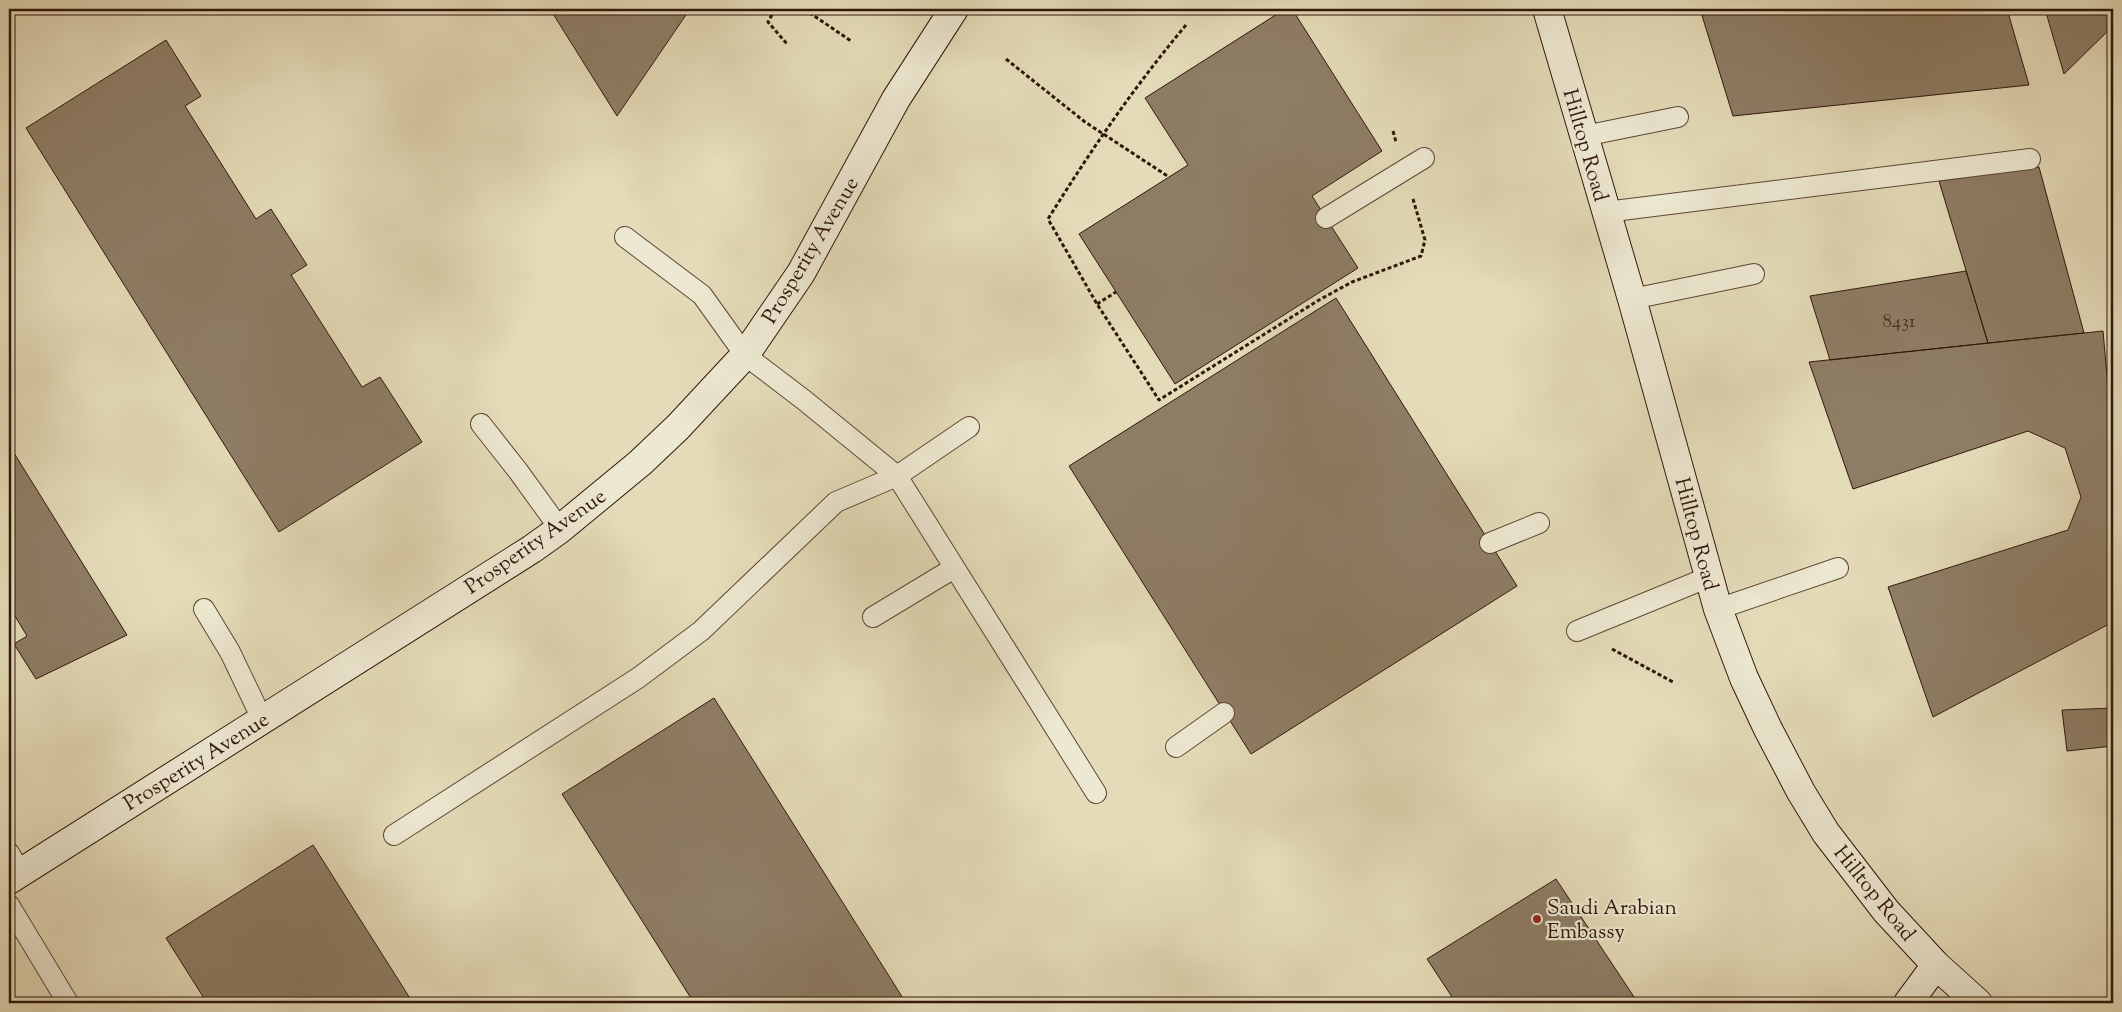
<svg xmlns="http://www.w3.org/2000/svg" width="2122" height="1012" font-family="'Sorts Mill Goudy',serif">
<rect width="100%" height="100%" fill="#e4dbb8"/>
<filter id="stains"><feTurbulence type="fractalNoise" baseFrequency=".004" numOctaves="4"/><feColorMatrix values="0 0 0 0 .2 0 0 0 0 .09 0 0 0 0 .02 0 0 0 .5 -.17"/></filter>
<radialGradient id="worn" r=".72"><stop offset=".6" stop-color="#630" stop-opacity="0"/><stop offset="1" stop-color="#630" stop-opacity=".3"/></radialGradient>
<path fill="#8e7d65" stroke="#30170b" d="M550 9H690L617 116Z
M1285 9H1292L1382 151 1312 196 1358 268 1175 384 1079 234 1188 165 1145 98Z
M1700 9H2007L2029 85 1733 116Z
M2045 9H2113V26L2064 74Z
M166 40 201 96 185 106 256 219 271 209 307 265 291 275 362 387 380 377 422 442 279 532 26 128Z
M2039 167 2084 333 1988 343 1939 181Z
M1966 271 1988 343 1830 360 1810 296Z
M1336 298 1517 586 1251 754 1069 466Z
M2103 331 2113 443V622L1933 717 1888 587 2068 530 2081 497 2065 448 2028 431 1853 489 1809 362Z
M9 445 127 635 36 679 14 644 27 636 9 606Z
M714 698 906 1003H694L562 794Z
M2113 708V746L2067 751 2062 710Z
M313 845 413 1003H207L166 938Z
M1556 879 1638 1003H1456L1427 959Z"/>
<g fill="none" stroke-linecap="round" stroke-linejoin="round">
<defs>
<path id="lane" d="M1584 136 1678 117
M1606 212 2030 159
M1326 218 1424 158
M625 237 702 295 745 355 804 400 897 476 1096 793
M1632 299 1754 274
M481 424 518 471 560 529
M1490 543 1539 523
M204 609 230 652 262 719
M1718 609 1838 568
M873 617 954 568
M1577 631 1709 577
M1176 747 1224 713
M394 835 638 678 701 631 836 502 897 476 969 427
M9 853 20 872
M9 905 68 1003"/>
<path id="secondary" d="M1547 9 1632 299 1718 609 1744 678 1768 729 1801 792 1826 833 1886 911 1936 965 1978 1003
M9 880 532 549 560 529 640 463 678 427 745 355 801 273 896 99 954 9
M1908 1003 1936 965"/>
</defs>
<use href="#lane" stroke="#5d4836" stroke-width="22"/>
<use href="#secondary" stroke="#30170b" stroke-width="30"/>
<path stroke="#30170b" stroke-width="3" stroke-dasharray="4 2.5" stroke-linecap="butt" d="M775 9 768 22 787 44
M804 9 851 41
M1186 25C1134 87 1091 150 1048 219L1097 304 1159 400 1319 300 1352 282 1421 256 1425 240 1413 199
M1006 59 1085 122 1169 177
M1393 131 1396 142
M1097 304 1116 292
M1612 649 1673 682"/>
<use href="#lane" stroke="#ede8d1" stroke-width="20"/>
<use href="#secondary" stroke="#ede8d1" stroke-width="28"/>
</g>
<circle fill="#8f2418" stroke="#ede8d1" stroke-width="2" cx="1537" cy="919" r="5"/>
<g text-anchor="middle" stroke-width="4.5" stroke-linejoin="round" paint-order="stroke">
<g font-size="19" fill="#483022">
<text x="1899" y="327">8431</text>
</g>
<g font-size="21" fill="#30170b" stroke="#ede8d1">
<text transform="translate(1586 145) rotate(74)" y="7">Hilltop Road</text>
<text transform="translate(810 250) rotate(-59)" y="7">Prosperity Avenue</text>
<text transform="translate(1697 534) rotate(75)" y="7">Hilltop Road</text>
<text transform="translate(535 541) rotate(-35)" y="7">Prosperity Avenue</text>
<text transform="translate(196 761) rotate(-32)" y="7">Prosperity Avenue</text>
<text transform="translate(1875 893) rotate(51)" y="7">Hilltop Road</text>
</g>
<g font-size="21" fill="#30170b" stroke="#ede8d1" text-anchor="start">
<text x="1547" y="914">Saudi Arabian<tspan x="1547" dy="24">Embassy</tspan></text>
</g>
</g>
<rect width="2122" height="1012" fill="none" stroke="#e4dbb8" stroke-width="30"/>
<rect x="10" y="10" width="2102" height="992" fill="none" stroke="#30170b" stroke-width="2.5"/>
<rect x="15" y="15" width="2092" height="982" fill="none" stroke="#30170b"/>
<rect width="100%" height="100%" filter="url(#stains)"/>
<rect width="100%" height="100%" fill="url(#worn)"/>
</svg>
